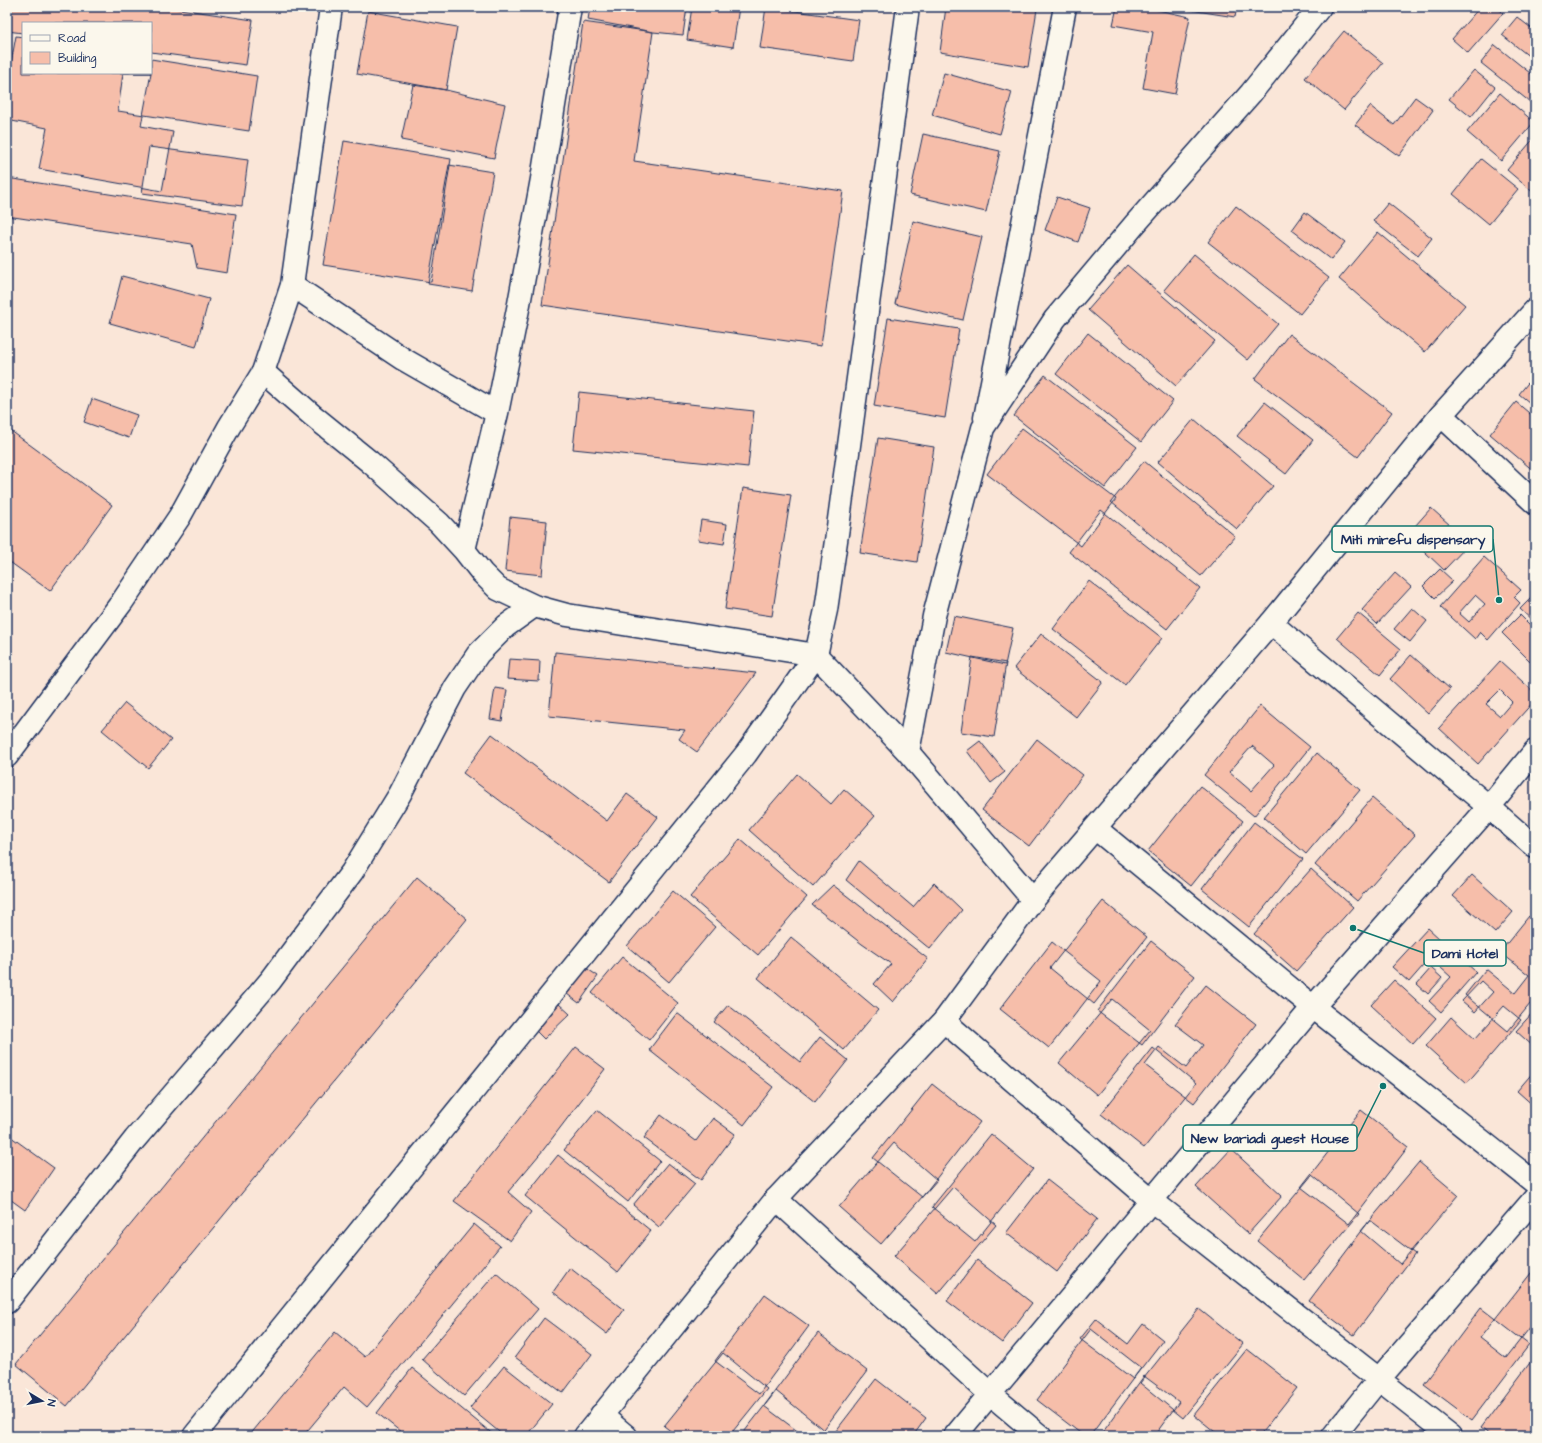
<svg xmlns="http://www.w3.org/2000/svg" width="1542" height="1443" font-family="'Architects Daughter',sans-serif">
<rect width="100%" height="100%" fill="#fae6d8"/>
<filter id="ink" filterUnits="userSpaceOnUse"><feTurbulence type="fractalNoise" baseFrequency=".025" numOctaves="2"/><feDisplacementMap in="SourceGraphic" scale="8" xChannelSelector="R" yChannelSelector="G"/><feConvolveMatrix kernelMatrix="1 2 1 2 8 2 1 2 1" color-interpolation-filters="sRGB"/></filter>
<g filter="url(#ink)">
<path fill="#f6beaa" stroke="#1b2f5e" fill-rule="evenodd" d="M7 7H166L253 20 246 65 151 52V23H23V33L7 31Z
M590 7H687L683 35 653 32 588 20Z
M692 7H739L733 47 687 40Z
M766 7 859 20 853 61 760 48Z
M946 7H1020L1037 9 1028 67 940 52Z
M1117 7H1144L1190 17 1175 94 1143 88 1153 32 1113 25Z
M1171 7H1237L1235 17Z
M1480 7H1497L1503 13 1468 53 1452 39Z
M368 11 457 27 446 90 357 74Z
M1517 17 1535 31V61L1502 35Z
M583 22 653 32 634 161 843 191 821 346 542 305Z
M1344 31 1383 63 1344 110 1305 78Z
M16 36 23 37V73H151L141 126 173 132 162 191 39 169 47 128 7 120V84Z
M1495 45 1535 77V106L1481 63Z
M151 59 257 76 249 131 118 111 123 73H151Z
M1474 70 1495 87 1471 117 1449 99Z
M944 73 1012 92 1000 134 932 115Z
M413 85 446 90 505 104 494 158 401 140Z
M1500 93 1534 122 1501 161 1467 132Z
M1415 97 1433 110 1399 156 1355 125 1370 106 1394 125Z
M923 134 1000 151 986 212 910 195Z
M1535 137V194L1507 170Z
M344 141 451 159 431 282 323 265Z
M149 147 248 160 242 206 142 193Z
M1481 159 1518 189 1489 224 1453 194Z
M449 165 493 172 472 291 428 284Z
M7 178 236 214 227 273 197 268 192 244 7 216Z
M1057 197 1090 208 1078 242 1045 230Z
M1388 203 1432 238 1418 256 1373 221Z
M1236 206 1329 278 1300 314 1208 242Z
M1305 212 1345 242 1331 260 1292 230Z
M913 221 982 237 963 320 895 304Z
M1378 232 1465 305 1425 352 1339 279Z
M1194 254 1278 324 1248 360 1164 290Z
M1127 265 1215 341 1176 386 1088 310Z
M122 276 209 299 196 347 110 323Z
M888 318 959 329 945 418 874 406Z
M1088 333 1173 401 1141 442 1056 374Z
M1289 334 1392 412 1358 457 1255 379Z
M1045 375 1137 447 1105 488 1014 416Z
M1532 378 1535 380V407L1519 394Z
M579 392 754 411 748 467 573 449Z
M92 399 137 415 129 438 84 422Z
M1265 402 1313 440 1286 474 1237 436Z
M1516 402 1535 418V472L1490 434Z
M1194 419 1273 486 1237 529 1158 462Z
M7 428 112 505 50 591 7 560Z
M1022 428 1116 499 1081 546 987 474Z
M878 438 934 447 917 562 860 553Z
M1144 461 1235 536 1201 576 1111 502Z
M743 488 791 495 772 616 725 609Z
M1431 508 1470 543 1444 570 1407 535Z
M1101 510 1200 588 1167 629 1069 552Z
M510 517 547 521 542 575 505 571Z
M701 520 727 524 724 544 698 540Z
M1484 557 1521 590 1514 597 1520 603 1488 640 1480 632 1475 639 1440 607ZM1475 595 1485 604 1469 622 1459 613Z
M1440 569 1453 581 1435 598 1423 586Z
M1395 573 1411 587 1377 624 1362 610Z
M1089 581 1162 638 1125 685 1053 629Z
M1535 594V623L1520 609Z
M1412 608 1427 621 1410 642 1394 629Z
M1358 613 1401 649 1380 675 1337 638Z
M1520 615 1535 630V660L1532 663 1502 633Z
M954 616 1013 628 1005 665 946 652Z
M1041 634 1103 682 1076 717 1014 668Z
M555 652 756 673 697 752 679 739 685 730 549 716Z
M1411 655 1450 689 1428 714 1390 679Z
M972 657 1006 663 994 737 961 732Z
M509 659 540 661 539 681 507 679Z
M1500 661 1535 693V700L1478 764 1439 728ZM1500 690 1512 702 1500 716 1486 704Z
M495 688 507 690 502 721 490 719Z
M125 703 171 740 148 768 102 730Z
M1260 706 1310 747 1254 816 1204 775ZM1252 746 1274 765 1251 791 1229 772Z
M492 734 607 821 627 794 658 817 609 882 463 773Z
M1037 739 1083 775 1029 846 982 810Z
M980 741 1005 772 991 783 967 751Z
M1317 753 1360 790 1306 854 1264 817Z
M797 774 831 804 844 789 875 816 813 887 749 830Z
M1200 786 1243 821 1191 886 1148 851Z
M1372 798 1415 835 1357 901 1315 865Z
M1254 822 1303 859 1249 927 1202 889Z
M740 839 807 897 758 955 690 897Z
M859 861 913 907 934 883 962 910 930 949 846 880Z
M1311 869 1353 907 1296 971 1254 934Z
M1472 875 1513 912 1495 933 1453 896Z
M417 877 467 919 67 1406 16 1364Z
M833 885 928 959 893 1002 874 984 891 964 862 944 812 905Z
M673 891 715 927 669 982 627 946Z
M1103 901 1147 937 1094 1004 1050 968Z
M1529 916 1535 921V998L1508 1031 1465 995 1486 969 1515 993 1529 975 1500 952Z
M1428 928 1476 972 1441 1012 1429 1001 1451 977 1430 958 1409 982 1392 967Z
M791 937 878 1010 844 1050 758 978Z
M1151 941 1195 976 1142 1045 1097 1011Z
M1052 942 1101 981 1049 1048 1000 1009Z
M622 957 678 1003 649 1040 592 993Z
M586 968 598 976 579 1003 567 994Z
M1431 968 1442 978 1428 994 1417 984Z
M1394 980 1436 1018 1413 1044 1371 1005Z
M1481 981 1493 992 1475 1012 1462 1001Z
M1206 985 1256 1024 1194 1103 1145 1065 1159 1047 1186 1068 1203 1045 1175 1024Z
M1112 999 1150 1030 1097 1095 1059 1063Z
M559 1004 570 1014 544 1039 534 1029Z
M728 1005 800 1062 820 1037 848 1060 815 1102 714 1022Z
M1504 1006 1521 1020 1467 1083 1426 1046 1451 1017 1475 1039Z
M1535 1010V1048L1516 1031Z
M677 1013 773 1087 744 1125 649 1050Z
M576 1047 605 1069 544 1149 508 1192 531 1212 510 1241 454 1201Z
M1153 1048 1196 1083 1144 1148 1101 1114Z
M1535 1070V1107L1517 1091Z
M932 1084 980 1122 922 1197 873 1158Z
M597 1110 660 1161 628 1202 564 1150Z
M1361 1110 1408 1147 1349 1224 1301 1187Z
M661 1115 696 1141 713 1118 735 1134 701 1180 644 1138Z
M7 1134 54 1168 25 1210 7 1197Z
M991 1134 1033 1169 975 1242 932 1207Z
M894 1143 937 1180 881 1244 839 1207Z
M1231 1149 1282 1196 1248 1234 1196 1187Z
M558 1155 651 1231 618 1272 525 1196Z
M1419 1162 1458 1195 1400 1264 1361 1231Z
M668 1163 695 1184 659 1227 633 1205Z
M1312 1175 1359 1214 1304 1280 1257 1241Z
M1047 1180 1097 1219 1057 1272 1006 1233Z
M953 1187 996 1225 938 1294 894 1256Z
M1370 1220 1415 1254 1354 1335 1309 1301Z
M474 1224 500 1246 367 1407 344 1387 303 1436H249L335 1332 365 1357Z
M977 1260 1032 1303 1002 1343 947 1301Z
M570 1268 624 1310 607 1334 553 1292Z
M1535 1268V1321L1506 1358 1480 1338Z
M496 1273 538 1309 464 1396 422 1359Z
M765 1294 809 1326 759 1394 715 1361Z
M1481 1308 1529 1345 1472 1420 1424 1384Z
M1199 1309 1243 1344 1183 1418 1140 1383Z
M544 1318 592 1354 563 1393 515 1357Z
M1096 1319 1128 1344 1143 1324 1163 1340 1133 1379 1080 1339Z
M1091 1329 1141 1368 1090 1436H1084L1037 1400Z
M818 1333 867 1371 819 1436H804L764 1406Z
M1247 1349 1297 1388 1259 1436H1220L1194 1415Z
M723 1353 767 1389 729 1436H677L664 1426Z
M1535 1356V1436H1491L1481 1428Z
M504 1366 552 1404 526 1436H504L470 1408Z
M412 1368 495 1436H406L377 1413Z
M1144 1376 1179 1402 1154 1436H1100Z
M876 1379 926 1418 913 1436H832Z
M776 1391 831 1436H741Z"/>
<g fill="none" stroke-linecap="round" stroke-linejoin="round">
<defs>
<path id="minor" d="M292 285 403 359 497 413
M263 372 312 415 370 462 439 523 464 550 482 573 498 589 534 606 567 615 816 655 908 752 1033 900
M1441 415 1535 503
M985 418 1065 7
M464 550 497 413 519 304 542 179 570 7
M1271 623 1489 807 1535 847
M908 752 934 616 983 428 1055 319 1135 224 1251 93 1320 7
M1095 828 1313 1007 1535 1183
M944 1021 1151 1200 1451 1436
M776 1199 989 1393 1040 1436
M7 1302 135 1139 271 980 309 929 352 872 400 794 455 688 478 654 506 626 534 606
M601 1415 626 1436
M194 1436 746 754 816 655 826 610 838 527 908 7
M955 1436 1313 1007 1489 807 1535 751
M1333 1436 1379 1379 1535 1198"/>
<path id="tertiary" d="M7 756 122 602 180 516 229 427 263 372 292 285 331 7
M585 1436 776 1199 944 1021 1033 900 1271 623 1441 415 1535 310"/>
</defs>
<use href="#minor" stroke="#1b2f5e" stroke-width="25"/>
<use href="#tertiary" stroke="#1b2f5e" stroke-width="25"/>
<use href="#minor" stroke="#fbf7ec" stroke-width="22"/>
<use href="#tertiary" stroke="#fbf7ec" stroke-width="22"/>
</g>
</g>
<path fill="none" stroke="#0f766e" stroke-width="1.5" d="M1499 600L1493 539M1353 928L1424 953M1383 1086L1357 1138"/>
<g fill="#0f766e" stroke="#fbf7ec" stroke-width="1.5">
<circle cx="1499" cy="600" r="4"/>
<circle cx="1353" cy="928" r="4"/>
<circle cx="1383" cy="1086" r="4"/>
</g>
<g fill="#fbf7ec" stroke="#0f766e" stroke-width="1.5">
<rect x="1332" y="526" width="161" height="26" rx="4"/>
<rect x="1424" y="940" width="82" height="26" rx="4"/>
<rect x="1183" y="1125" width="174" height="26" rx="4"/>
</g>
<g font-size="14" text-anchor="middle" font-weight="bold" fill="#1b2f5e">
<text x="1413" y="544">Miti mirefu dispensary</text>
<text x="1465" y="958">Dami Hotel</text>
<text x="1270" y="1143">New bariadi guest House</text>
</g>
<rect width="1542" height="1443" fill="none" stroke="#fbf7ec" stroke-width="24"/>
<rect x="12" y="12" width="1518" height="1419" fill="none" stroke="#1b2f5e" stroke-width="1.5" filter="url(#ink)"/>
<rect x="22" y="22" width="130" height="52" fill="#fbf7ec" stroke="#a1a7b3"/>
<rect x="30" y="35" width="20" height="6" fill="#fbf7ec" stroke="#a1a7b3"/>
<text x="58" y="42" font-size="12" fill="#1b2f5e">Road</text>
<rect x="30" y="52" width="20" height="12" fill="#f6beaa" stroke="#a1a7b3"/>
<text x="58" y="62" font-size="12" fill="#1b2f5e">Building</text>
<g transform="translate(42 1401) rotate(100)" stroke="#fbf7ec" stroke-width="3" paint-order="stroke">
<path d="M0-3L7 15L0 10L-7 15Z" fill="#1b2f5e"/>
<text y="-6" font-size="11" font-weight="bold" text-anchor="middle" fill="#1b2f5e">N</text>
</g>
</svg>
